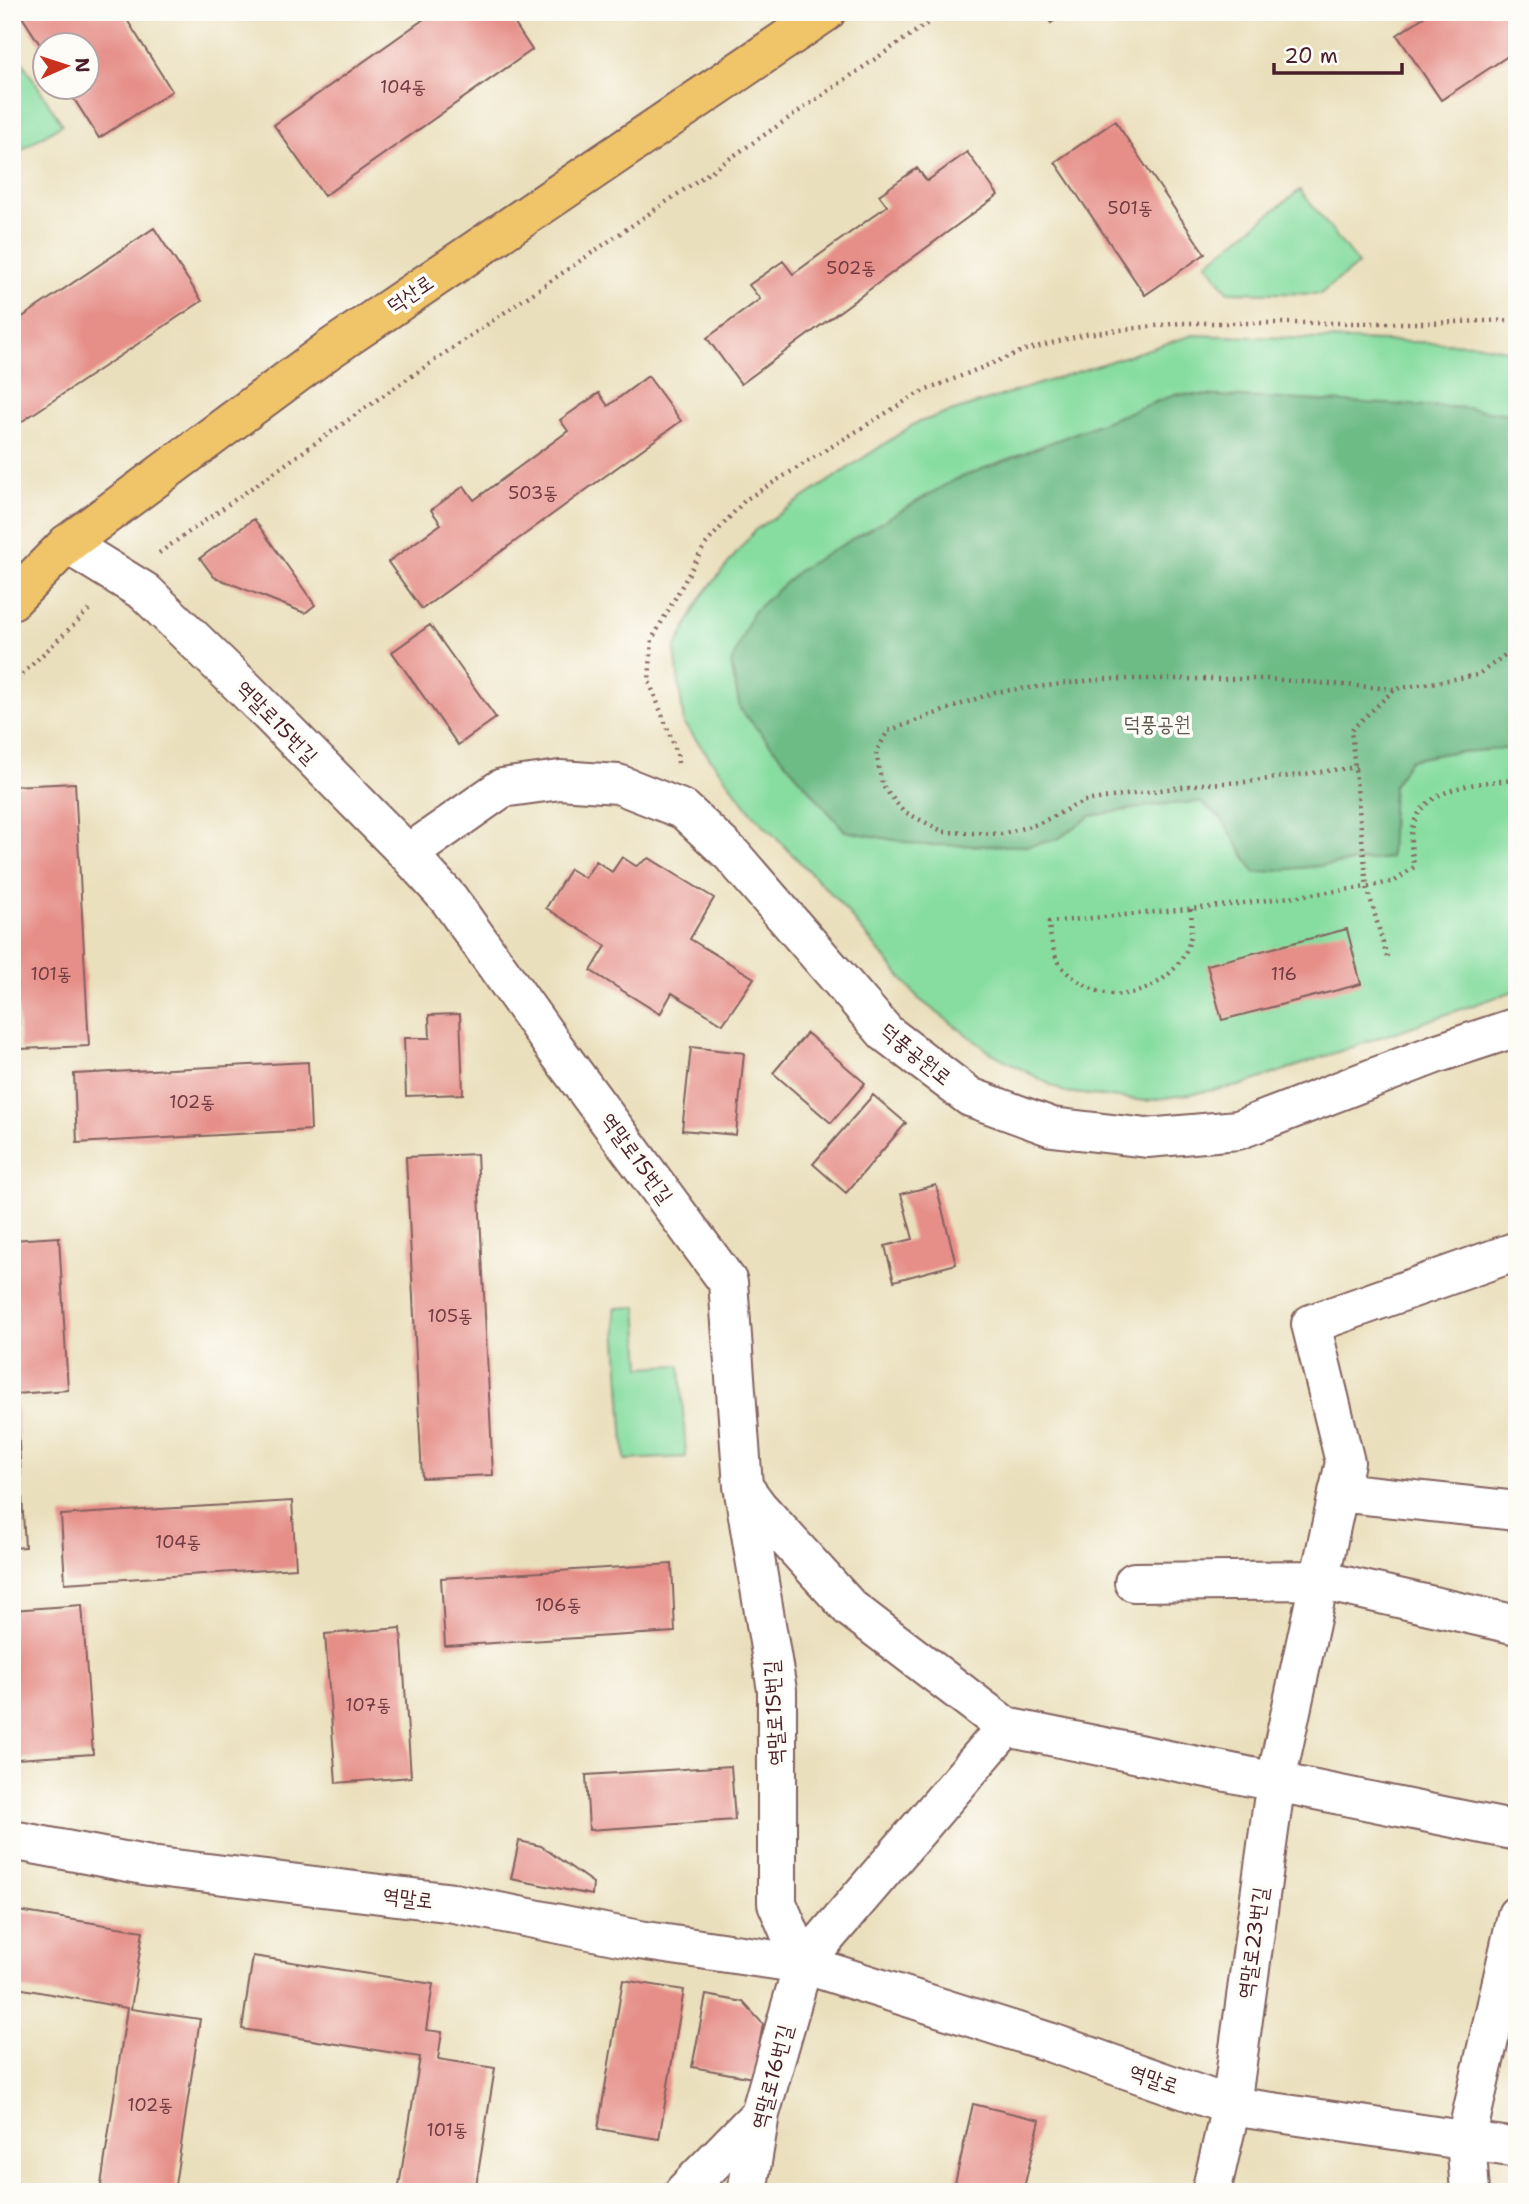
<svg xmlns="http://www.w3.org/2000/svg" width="1529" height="2204" font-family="'Shantell Sans','Poor Story',sans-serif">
<rect width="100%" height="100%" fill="#fdfcf7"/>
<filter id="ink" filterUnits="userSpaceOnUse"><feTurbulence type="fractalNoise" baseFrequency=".0143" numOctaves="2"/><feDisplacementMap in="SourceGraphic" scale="14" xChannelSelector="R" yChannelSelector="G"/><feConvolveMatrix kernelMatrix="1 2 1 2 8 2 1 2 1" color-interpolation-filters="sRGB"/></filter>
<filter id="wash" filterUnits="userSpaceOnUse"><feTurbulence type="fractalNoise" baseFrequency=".00686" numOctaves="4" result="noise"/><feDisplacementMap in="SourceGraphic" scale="28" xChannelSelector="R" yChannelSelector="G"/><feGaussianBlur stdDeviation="1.57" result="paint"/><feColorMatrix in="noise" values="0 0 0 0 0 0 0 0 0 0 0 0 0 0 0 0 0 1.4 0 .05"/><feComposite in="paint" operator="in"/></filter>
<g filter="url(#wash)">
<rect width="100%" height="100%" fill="#eadfbc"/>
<path fill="#87dda0" stroke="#687e66" stroke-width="2" d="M12 46 62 124 12 156Z
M1300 190 1358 264 1320 294 1228 292 1207 263Z
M1193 335 1475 344 1517 352V990L1239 1086 1146 1101 1064 1092 990 1052 919 999 838 901 753 814 684 724 675 649 702 596 755 530 916 423Z
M637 1307 641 1367 680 1365 686 1457 625 1460 615 1308Z"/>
<path fill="#6dbc86" stroke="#5c6e58" stroke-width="2" d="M1176 394 1468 408 1517 415V748L1446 753 1410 760 1393 786 1390 858 1255 873 1222 819 1200 802 1156 805 1091 816 1058 839 1028 846 921 845 845 831 740 709 731 664 752 613 799 570 954 480Z"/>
<g id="blocks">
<path fill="#e68f89" d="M19 12H122L172 91 99 138 67 88H88V46H46V54Z
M434 12H507L532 50 324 196 274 125Z
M1043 12H1067L1051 23Z
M1431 12H1517V50L1441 100 1397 35Z
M1115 121 1205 254 1145 295 1055 162Z
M967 152 998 195 741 384 707 338 760 299 749 285 783 261 793 274 887 206 879 195 917 168 927 181Z
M154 228 202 301 12 428V324Z
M648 376 681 421 422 609 388 562 441 524 431 510 464 486 474 500 568 431 560 420 599 393 608 406Z
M254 519 315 605 305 613 214 577 200 558Z
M430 625 496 718 458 745 392 652Z
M75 783 89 1046 20 1049 12 902V786Z
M622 857 636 866 649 858 714 898 690 939 754 978 723 1024 672 993 660 1014 591 971 606 946 546 908 570 869 585 878 596 861 612 872Z
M1347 929 1361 984 1222 1020 1207 965Z
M460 1014 463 1094 406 1096 404 1038H430L429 1015Z
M807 1033 865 1083 831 1123 773 1073Z
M691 1047 744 1053 736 1135 682 1130Z
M308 1062 311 1130 77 1143 74 1074Z
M873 1095 906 1123 846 1193 813 1164Z
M477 1154 493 1475 422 1478 406 1157Z
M936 1185 956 1264 894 1281 885 1246 913 1239 901 1194Z
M59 1237 68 1390 16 1394 25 1547 12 1548V1240Z
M292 1501 296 1568 65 1583 61 1515Z
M672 1564 675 1632 445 1646 441 1578Z
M82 1605 93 1754 17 1759 12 1694V1610Z
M401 1628 411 1777 336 1783 325 1634Z
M731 1766 735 1820 589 1830 586 1775Z
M519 1841 541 1846 593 1883 592 1895 511 1879Z
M12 1910 143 1931 131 2009 200 2019 174 2192H100L127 2008 12 1987Z
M253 1956 433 1984 426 2030 442 2032 438 2059 495 2068 475 2192H398L420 2057 242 2029Z
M623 1980 684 1990 659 2139 598 2129Z
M706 1995 743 2002 763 2024 753 2078 692 2067Z
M973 2104 1040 2120 1023 2192H953Z"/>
</g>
</g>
<g filter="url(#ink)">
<use href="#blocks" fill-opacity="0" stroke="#82625e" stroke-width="2"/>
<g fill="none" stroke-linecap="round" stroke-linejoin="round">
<defs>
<path id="minor" d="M67 544 145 592 246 690 408 854 449 899 552 1044 728 1282 743 1486 777 1690V1903L803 1964
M408 854 502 788 560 780 618 784 684 810 732 855 886 1033 970 1097 1052 1127 1147 1138 1238 1130 1438 1053 1517 1027
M744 1488 758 1507 850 1608 1006 1727 1517 1831
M1338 1492 1517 1511
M1134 1582 1319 1580 1517 1625
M12 1840 150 1866 454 1903 639 1940 803 1964 1049 2042 1231 2106 1517 2148
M684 2192 760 2114
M747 2192 760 2114 803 1964 1006 1727
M1211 2192 1231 2106 1276 1780 1345 1462 1311 1324 1517 1251
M1470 2192 1466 2140 1517 1915"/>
<path id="major" d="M12 600 67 544 327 351 826 12"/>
</defs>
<use href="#minor" stroke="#82625e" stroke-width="42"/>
<use href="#major" stroke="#82625e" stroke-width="42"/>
<path stroke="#82625e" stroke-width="4.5" stroke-dasharray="2 5" stroke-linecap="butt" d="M159 553 381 397 944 12
M12 684 92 607
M678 763 677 753 649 681 652 639 705 545 745 500 917 394 1025 350 1086 334 1180 323H1428L1517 320
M1357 767 1246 782 1203 784 1084 801 1038 824 1001 834 944 832 903 811 882 785 876 752 888 731 995 692 1103 679H1268L1395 689
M1191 909C1192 923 1192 938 1186 951 1168 988 1121 1007 1085 985 1074 979 1063 971 1057 959 1052 948 1050 935 1049 922L1221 906 1367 887 1395 881 1414 867C1413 856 1409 840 1412 829 1422 786 1480 782 1517 780
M1387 957 1367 887 1351 730 1395 689 1478 675 1517 646"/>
<use href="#minor" stroke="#fff" stroke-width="38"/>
<use href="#major" stroke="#f0c469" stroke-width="38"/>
</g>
</g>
<g text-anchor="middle" stroke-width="7" stroke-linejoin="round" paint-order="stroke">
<g font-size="18" fill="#713b42">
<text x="403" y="93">104동</text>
<text x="1130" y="214">501동</text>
<text x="851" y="274">502동</text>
<text x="533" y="499">503동</text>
<text x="51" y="980">101동</text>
<text x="1284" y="980">116</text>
<text x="192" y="1108">102동</text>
<text x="450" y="1322">105동</text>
<text x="178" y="1548">104동</text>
<text x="558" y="1611">106동</text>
<text x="368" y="1711">107동</text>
<text x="150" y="2111">102동</text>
<text x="447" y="2136">101동</text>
</g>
<g font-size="21" fill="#4a1f2b" stroke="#fdfcf7">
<text transform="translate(410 294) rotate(-34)" y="7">덕산로</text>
<text transform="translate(277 722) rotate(46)" y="7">역말로15번길</text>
<text transform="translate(916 1054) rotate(39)" y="7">덕풍공원로</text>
<text transform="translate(637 1158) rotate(54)" y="7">역말로15번길</text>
<text transform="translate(774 1713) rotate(-93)" y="7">역말로15번길</text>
<text transform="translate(408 1898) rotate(7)" y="7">역말로</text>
<text transform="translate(1253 1943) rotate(-82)" y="7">역말로23번길</text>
<text transform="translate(772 2077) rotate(-75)" y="7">역말로16번길</text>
<text transform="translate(1154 2079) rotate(19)" y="7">역말로</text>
</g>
<g font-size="21" fill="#5c584e" stroke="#fdfcf7">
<text x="1157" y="731">덕풍공원</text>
</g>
</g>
<rect width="1529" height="2204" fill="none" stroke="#fdfcf7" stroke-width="42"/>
<g transform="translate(66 66) rotate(87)"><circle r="33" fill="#fdfcf7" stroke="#b5a4a5" stroke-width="2"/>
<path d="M0-5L12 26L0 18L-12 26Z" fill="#c8321e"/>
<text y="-10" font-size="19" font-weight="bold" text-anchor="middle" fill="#4a1f2b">N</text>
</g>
<path d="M1274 63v10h128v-10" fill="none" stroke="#4a1f2b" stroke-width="3.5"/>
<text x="1284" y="63" font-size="21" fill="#4a1f2b" stroke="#fdfcf7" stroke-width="5" paint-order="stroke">20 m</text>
</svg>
